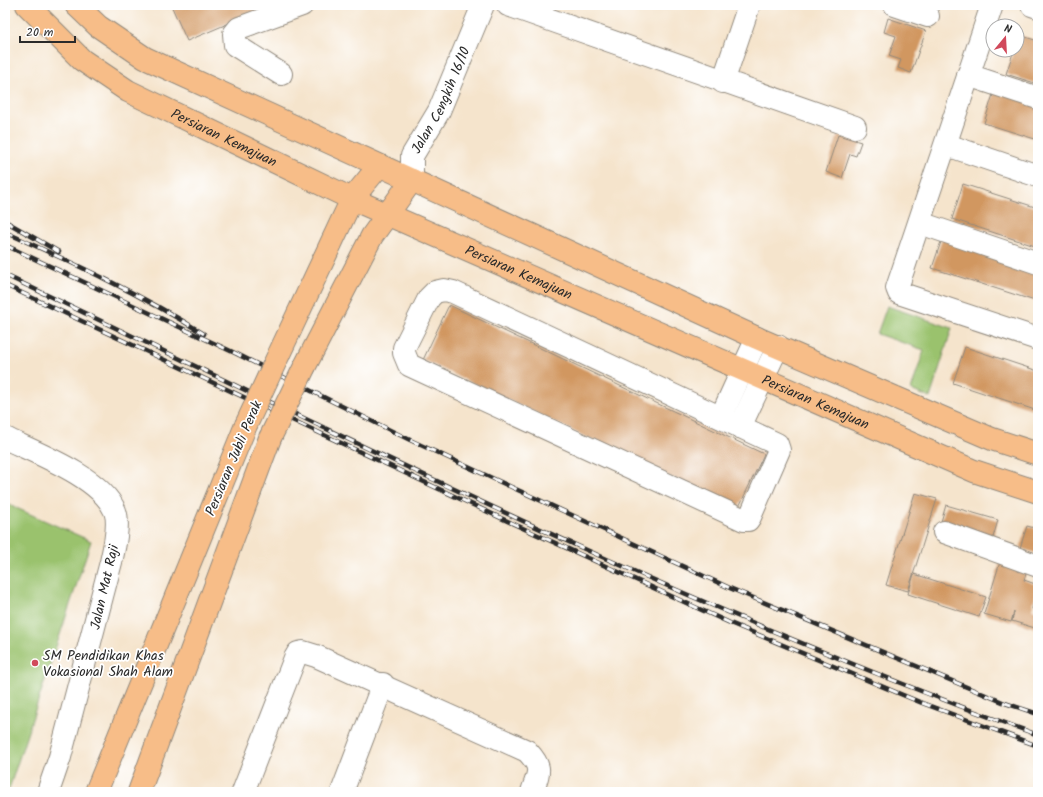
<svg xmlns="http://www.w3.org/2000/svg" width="1043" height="797" font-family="Kalam,sans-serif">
<rect width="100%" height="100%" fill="#fff"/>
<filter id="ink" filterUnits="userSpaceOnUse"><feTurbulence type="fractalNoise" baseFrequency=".025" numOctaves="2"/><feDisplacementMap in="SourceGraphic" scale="8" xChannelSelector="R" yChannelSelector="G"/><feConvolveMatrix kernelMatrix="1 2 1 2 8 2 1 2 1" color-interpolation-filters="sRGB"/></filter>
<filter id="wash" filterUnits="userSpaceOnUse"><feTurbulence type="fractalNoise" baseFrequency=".012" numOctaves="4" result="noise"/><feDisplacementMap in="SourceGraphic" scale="16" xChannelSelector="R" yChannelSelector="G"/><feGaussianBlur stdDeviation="0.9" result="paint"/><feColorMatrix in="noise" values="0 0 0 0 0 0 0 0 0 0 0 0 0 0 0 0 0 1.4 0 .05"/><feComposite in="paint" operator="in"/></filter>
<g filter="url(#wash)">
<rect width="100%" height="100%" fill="#f5e4cc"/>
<path fill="#9ac26d" stroke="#62764c" d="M887 306 952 328 930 398 911 390 924 350 877 334Z
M5 503 91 541 8 792H5Z"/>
<g id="blocks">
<path fill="#d19761" d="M171 5H272L187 41Z
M888 18 926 31 911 73 898 68 901 60 889 56 896 36 884 32Z
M1019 35 1038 41V84L1006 74 1014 50H1017Z
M996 85 1038 98V140L984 123Z
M838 135 861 142 856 156 850 154 842 178 826 172Z
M963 184 1038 208V247L952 219Z
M944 233 1038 264V302L932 268Z
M449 305 764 454 738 509 423 360Z
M965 347 1038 371V411L953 383Z
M915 493 937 499 908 591 886 585Z
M946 505 998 520 992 541 940 525Z
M1027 526 1038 529V554L1020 548Z
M1005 546 1032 555 1024 580 1038 585 1032 609 1038 611V629L1012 621 1014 612 1011 622 984 614Z
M914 574 986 597 979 617 908 594Z"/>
</g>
</g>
<g filter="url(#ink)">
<use href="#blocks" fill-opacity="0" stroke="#90887c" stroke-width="1"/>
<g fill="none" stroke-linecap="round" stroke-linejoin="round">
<defs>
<g id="minor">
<path d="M508 5 855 127"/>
<path d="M895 5 928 16"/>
<path d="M992 5 897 288 899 293 1038 339"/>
<path d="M1032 5 1038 7"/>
<path d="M281 74 235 45 234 34 239 28 302 5"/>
<path d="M968 75 1038 98"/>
<path d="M723 82 749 5"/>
<path d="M947 145 1038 176"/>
<path id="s1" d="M412 180V156L439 111 483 5"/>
<path d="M920 223 1038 263"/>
<path d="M444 290 453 292 777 444 779 450 750 517 748 520H744L409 365 404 353V348L429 298 435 292Z"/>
<path d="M721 417 757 338"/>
<path d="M740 427 778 346"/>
<path d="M5 438C36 453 101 477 115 511 120 524 114 549 111 562L60 757 48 792"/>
<path d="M944 532 1038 566"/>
<path d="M243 792 295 658 298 653 303 652 316 656 527 751C543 768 539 771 532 792"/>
<path d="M342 792 383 684"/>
</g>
<g id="major">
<path id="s2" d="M27 5 82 60 128 91 352 199 974 471 1038 492"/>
<path d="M76 5 98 26 145 58 757 338 992 439 1038 454"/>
<path d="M279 354 352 199 379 166"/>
<path d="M305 366 372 236 412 180"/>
<path d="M96 792 246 425"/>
<path d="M139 792 270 438"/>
</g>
</defs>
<use href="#minor" stroke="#90887c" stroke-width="24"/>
<use href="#major" stroke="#90887c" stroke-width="24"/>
<use href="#minor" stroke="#fff" stroke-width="22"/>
<use href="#major" stroke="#f7bd88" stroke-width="22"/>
<defs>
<path id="rail" d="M5 221 59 252
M5 232C73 263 141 294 204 334
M5 245 237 354 410 440 602 529 732 589 1005 703 1038 714
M5 275C345 437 683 607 1038 735
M5 285 503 519 730 623 922 703 1038 746"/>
</defs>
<use href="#rail" stroke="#2b2b2b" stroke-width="4.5"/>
<use href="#rail" stroke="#fff" stroke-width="3" stroke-dasharray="9" stroke-linecap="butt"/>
<defs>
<path id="major-bridge" d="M246 425 279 354
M270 438 305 366"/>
</defs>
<use href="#major-bridge" stroke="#90887c" stroke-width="24" stroke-linecap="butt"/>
<use href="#major-bridge" stroke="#f7bd88" stroke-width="22"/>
</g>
</g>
<circle fill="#d1495b" stroke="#fff" stroke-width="1.5" cx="35" cy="663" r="4"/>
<g text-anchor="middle" stroke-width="3.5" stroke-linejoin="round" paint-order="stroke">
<g font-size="14" fill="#2b2b2b" stroke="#fff">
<text dy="5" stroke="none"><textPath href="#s1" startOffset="87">Jalan Cengkih 16/10</textPath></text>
<text dy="5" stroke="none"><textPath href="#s2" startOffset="240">Persiaran Kemajuan</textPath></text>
<text dy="5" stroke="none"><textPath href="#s2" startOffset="564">Persiaran Kemajuan</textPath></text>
<text dy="5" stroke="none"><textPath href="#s2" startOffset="888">Persiaran Kemajuan</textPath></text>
<text transform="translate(233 458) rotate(-67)" y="5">Persiaran Jubli Perak</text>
<text transform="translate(104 587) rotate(-77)" y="5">Jalan Mat Raji</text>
</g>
<g font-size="14" fill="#2b2b2b" stroke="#fff" text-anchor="start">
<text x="43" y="660">SM Pendidikan Khas<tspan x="43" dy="16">Vokasional Shah Alam</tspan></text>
</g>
</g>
<rect width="1043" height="797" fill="none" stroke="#fff" stroke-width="20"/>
<g transform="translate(1005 38) rotate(18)"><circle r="19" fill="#ffffff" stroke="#aaaaaa"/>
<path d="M0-3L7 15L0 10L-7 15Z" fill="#d1495b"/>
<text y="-6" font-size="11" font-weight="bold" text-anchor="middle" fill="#2b2b2b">N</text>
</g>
<path d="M20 36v6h55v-6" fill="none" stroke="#2b2b2b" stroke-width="2"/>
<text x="26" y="36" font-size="12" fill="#2b2b2b" stroke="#ffffff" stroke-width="3" paint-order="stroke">20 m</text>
</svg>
